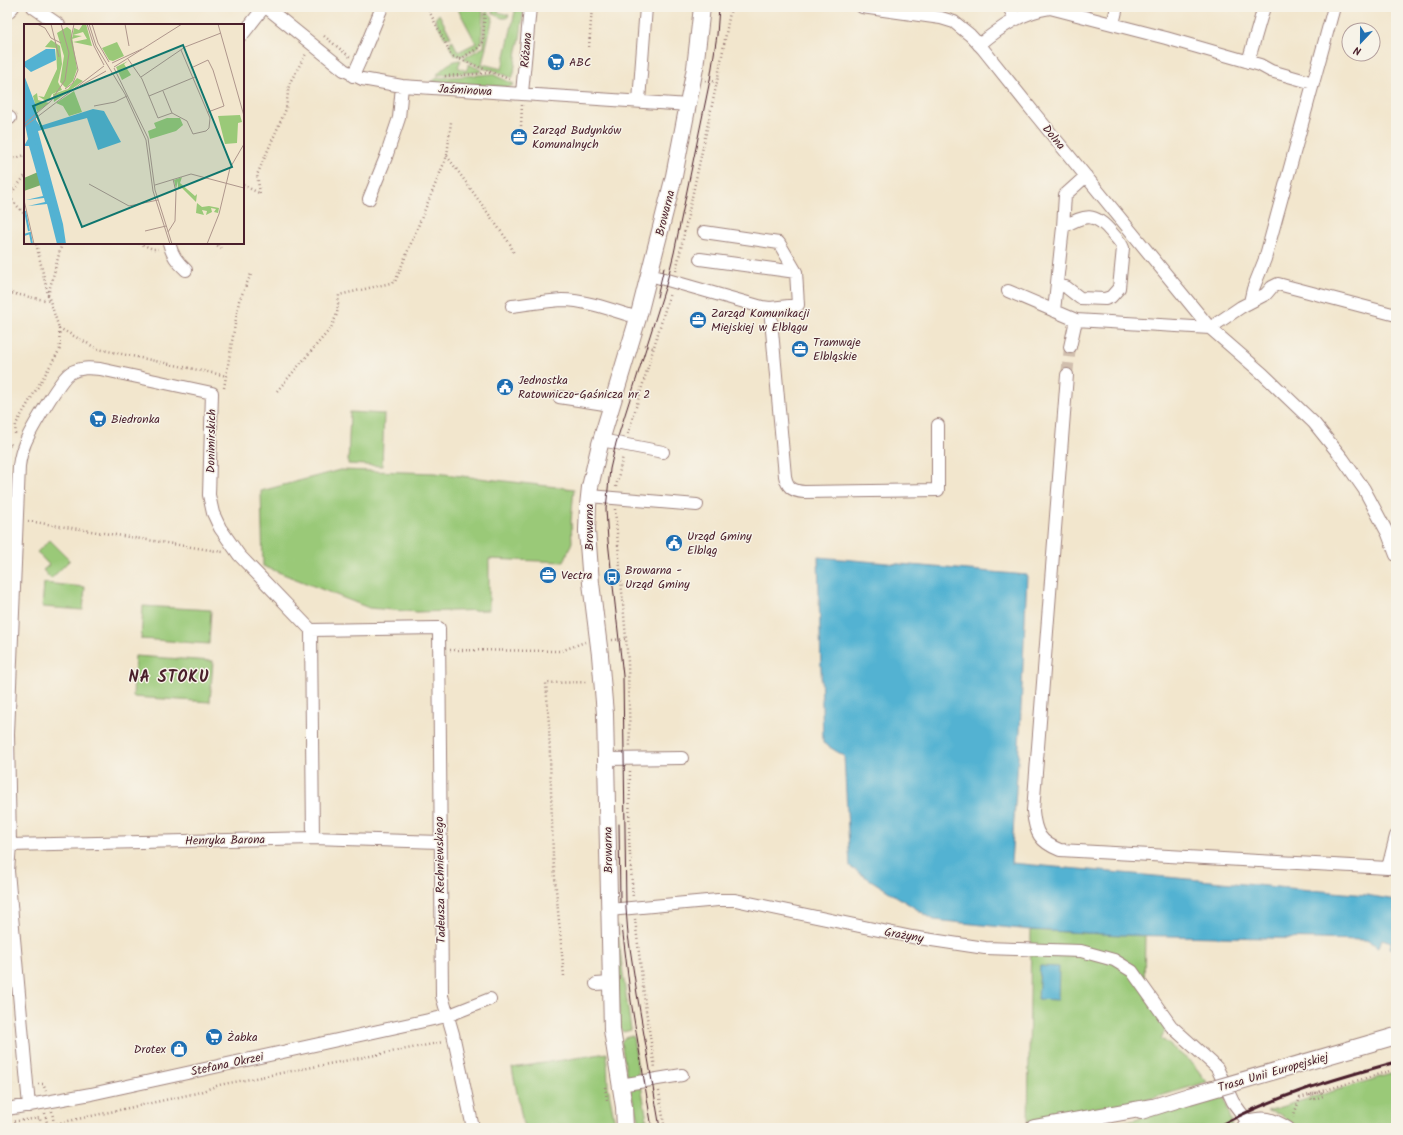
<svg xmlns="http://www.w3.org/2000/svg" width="1403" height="1135" font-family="Kalam,sans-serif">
<rect width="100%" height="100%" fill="#f7f3e8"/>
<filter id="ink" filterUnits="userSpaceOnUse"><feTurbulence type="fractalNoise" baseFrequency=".025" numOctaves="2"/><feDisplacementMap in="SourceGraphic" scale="8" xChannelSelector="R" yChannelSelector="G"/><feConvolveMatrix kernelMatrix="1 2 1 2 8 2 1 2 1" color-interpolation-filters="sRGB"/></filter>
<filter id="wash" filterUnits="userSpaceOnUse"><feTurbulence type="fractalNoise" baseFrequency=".012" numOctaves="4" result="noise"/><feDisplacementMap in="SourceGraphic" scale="16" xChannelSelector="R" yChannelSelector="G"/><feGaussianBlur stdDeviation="0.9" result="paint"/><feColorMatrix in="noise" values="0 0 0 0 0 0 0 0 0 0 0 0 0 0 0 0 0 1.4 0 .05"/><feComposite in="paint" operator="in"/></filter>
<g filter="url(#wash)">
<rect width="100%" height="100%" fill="#f2e6cd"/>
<path fill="#9ac978" stroke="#727452" d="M457 7H483L482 41 478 47 461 56 454 55 449 45 452 40 458 52 476 43Z
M494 7H499L498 12 509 15 507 18H502L492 13Z
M516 7H524L520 39 517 50 514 73 512 78 493 70 485 69 463 58 484 47 485 13 487 11 493 17 482 64 502 69Z
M439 14 451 37 445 38 435 19Z
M459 60H461L458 67 466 71 469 64 481 70 480 72 437 75C442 68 451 61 459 60Z
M492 74 514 84 510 87 430 82 438 78Z
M350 412 384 414 382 466 348 464Z
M340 470 435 473 574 489 571 521 572 542 564 562 489 559V610L417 612 369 608 263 566 261 491Z
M50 540 70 560 51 579 43 570 49 565 37 552Z
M44 583 85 587 83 610 42 607Z
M143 606 211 610 209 644 141 639Z
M135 656 213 661 210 702 133 697Z
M617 925 623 974 631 1030 623 1032 620 1029 617 974Z
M1031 930 1145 936 1144 986 1166 1029 1161 1038 1193 1064 1207 1082 1129 1105 1028 1125Z
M633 1036 639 1077 632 1078 627 1076 621 1042 624 1038Z
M607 1053 608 1087 616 1128H524L512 1068Z
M1394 1073 1395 1125H1378L1377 1128H1300L1279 1114 1267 1111Z
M641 1085 647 1120 640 1122 630 1090 632 1086Z
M1224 1095 1232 1123 1231 1128H1101Z"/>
<path fill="#53b2d2" stroke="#4e687e" d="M818 557 1027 575 1020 731 1011 863 1366 895 1396 900V950L1390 948 1391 942 1382 939 1379 947 1366 940 1121 935 1031 930 934 920 850 867 844 756 823 743Z
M1040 966 1059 967 1058 1000 1038 999Z
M1394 1073H1396V1128H1377V1125H1395Z"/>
</g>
<g filter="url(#ink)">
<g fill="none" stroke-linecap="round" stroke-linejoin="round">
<path stroke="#d0bead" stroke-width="12" stroke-dasharray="12 6" stroke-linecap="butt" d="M1067 375 1070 347"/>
<defs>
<path id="minor" d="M33 7 59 25
M266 7 344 70 362 79 402 86 689 105
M862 7 941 18 954 22 970 35 983 49 1035 114 1210 328 1263 374 1314 423 1343 459 1364 489 1388 534 1396 555
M1009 7 1015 19
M7 13 13 7
M1113 24 1117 7
M243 34 264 7
M979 45C1001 27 1022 12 1050 8L1166 38 1260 65 1271 71 1313 83
M1248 62 1264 7
M353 76 362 56 382 7
M522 93 530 7
M639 101 646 7
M7 116 10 118
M369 199 386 157 399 118 402 86
M704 232 779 243 796 272 798 305 770 308
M169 243C172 255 177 262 186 270
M700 259 796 272
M650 275 762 307 770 308 785 476C787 487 792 491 804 492L938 490V425
M1057 285 1066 287 1080 298 1105 299 1111 297 1119 288 1123 248C1121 242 1116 238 1112 233 1095 212 1085 214 1063 227
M1008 291 1076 320 1210 328 1241 307 1266 294 1272 287 1278 284 1396 315
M1250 302 1253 289 1265 259 1334 7
M512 306C529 304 546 301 562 300 586 300 615 311 638 318
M1054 311 1063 227 1065 195 1086 176
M1070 347 1076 320
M1067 375 1033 811C1035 833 1040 842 1060 850L1388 868 1396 836
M559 397 611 405
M601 440 663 452
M589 496 697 505
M311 630 313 838
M606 759 682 758
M10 845 313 838 440 842
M609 910 718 900H735L912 937 985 948 1081 951 1114 960 1132 971 1171 1026 1212 1063 1217 1068 1233 1102 1247 1121
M596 984 610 983
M620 1085 682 1075
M29 1106 8 871 10 845 8 734 19 466C20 458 22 450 25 443 30 431 61 378 70 373 80 367 90 368 100 369L212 393 209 495 213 513 220 528 239 555 311 630 439 628 442 996 453 1034 473 1128
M7 1109 91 1094 447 1016 490 999
M1243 1127 1247 1121C1264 1116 1272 1118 1288 1128"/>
<path id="major" d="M1141 1111 1189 1096
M625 1128 624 1107 612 1030 605 714 600 655 591 583 587 531 588 506 590 487 600 444 638 318 674 176 695 68 702 7
M1034 1128 1151 1107"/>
</defs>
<use href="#minor" stroke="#9e827c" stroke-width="14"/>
<use href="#major" stroke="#9e827c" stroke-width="18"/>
<path stroke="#9e827c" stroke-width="2.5" stroke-dasharray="1 3" stroke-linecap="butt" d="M427 7 452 56 511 80
M324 36 350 57
M589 47 592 7
M460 59 478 48 483 42 485 7
M445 76 490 73
M705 80 717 82
M521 126 522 105
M447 156 510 244 514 254
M7 161 25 155
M243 185 259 193
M260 193 257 175 286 109 289 84 306 54
M7 194 25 215
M9 196 25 176
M139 243 153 249H158
M214 243 221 248
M676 271 717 82 731 7
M7 288 10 293 49 301
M48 295 62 243
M59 328 98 349 227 376
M644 345 653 348
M224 388 239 301 252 272
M277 391 331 328 337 314 339 295 395 282 447 156 451 122
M15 434 16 424 60 349 59 328 48 295 36 243
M628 434 670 293
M7 442 12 445
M616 487 623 456
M615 509 628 662 630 748
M28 521 223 552
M612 640 625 639
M450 650 561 651 585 642
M630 771 629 839 633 898
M635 919 645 1004 655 1068
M564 976 553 856 549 724 546 683 588 682
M38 1084H43L46 1091
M7 1086 15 1085
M605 1087 607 1100
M659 1091 664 1124
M52 1111 54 1125
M45 1113 48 1128
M1293 1117 1300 1098 1321 1091 1323 1096 1312 1100 1310 1095 1319 1092
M10 1122 40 1118 41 1128
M41 1127 197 1093 219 1085 443 1042"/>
<use href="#minor" stroke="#fff" stroke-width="12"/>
<use href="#major" stroke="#fff" stroke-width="16"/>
<path stroke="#4a1f2b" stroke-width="1" d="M657 297 664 268
M619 824 620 902
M622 926 631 1001 652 1128
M660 1128 637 994 628 935 626 908 623 676 608 541 606 509 610 469 616 443 666 285 674 253 710 80 717 35 719 7"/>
<path stroke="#4a1f2b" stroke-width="3" d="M1215 1128C1272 1097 1334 1079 1396 1062"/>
<defs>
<path id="major-bridge" d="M1189 1096 1396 1036"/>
</defs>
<use href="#major-bridge" stroke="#9e827c" stroke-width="18" stroke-linecap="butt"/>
<path stroke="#9e827c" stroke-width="2.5" stroke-dasharray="1 3" stroke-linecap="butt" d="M1319 1092 1396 1069"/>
<use href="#major-bridge" stroke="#fff" stroke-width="16"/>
</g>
</g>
<defs>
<symbol id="supermarket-disc" viewBox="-11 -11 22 22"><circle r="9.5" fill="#1f6fb2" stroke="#f7f3e8"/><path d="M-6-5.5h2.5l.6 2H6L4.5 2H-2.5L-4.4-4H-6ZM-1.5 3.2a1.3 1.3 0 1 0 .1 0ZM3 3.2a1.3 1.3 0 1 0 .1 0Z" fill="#fff"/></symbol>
<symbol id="office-disc" viewBox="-11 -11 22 22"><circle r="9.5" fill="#1f6fb2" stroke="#f7f3e8"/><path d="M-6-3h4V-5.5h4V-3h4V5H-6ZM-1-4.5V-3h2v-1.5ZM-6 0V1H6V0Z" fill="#fff"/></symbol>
<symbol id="civic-disc" viewBox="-11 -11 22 22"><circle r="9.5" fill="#1f6fb2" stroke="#f7f3e8"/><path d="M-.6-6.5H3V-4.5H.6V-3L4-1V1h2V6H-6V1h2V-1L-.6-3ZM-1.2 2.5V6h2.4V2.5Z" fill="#fff"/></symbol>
<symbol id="bus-disc" viewBox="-11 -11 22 22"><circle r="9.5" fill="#1f6fb2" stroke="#f7f3e8"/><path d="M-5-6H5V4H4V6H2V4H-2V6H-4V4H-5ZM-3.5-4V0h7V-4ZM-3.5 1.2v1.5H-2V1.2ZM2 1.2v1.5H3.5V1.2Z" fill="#fff"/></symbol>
<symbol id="shop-disc" viewBox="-11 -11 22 22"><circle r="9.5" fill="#1f6fb2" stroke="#f7f3e8"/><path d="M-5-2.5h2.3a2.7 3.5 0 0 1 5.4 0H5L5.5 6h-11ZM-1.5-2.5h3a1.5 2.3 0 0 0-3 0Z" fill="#fff"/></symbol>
</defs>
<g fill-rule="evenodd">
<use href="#supermarket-disc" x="546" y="52" width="20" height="20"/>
<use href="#office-disc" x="509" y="127" width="20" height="20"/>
<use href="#office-disc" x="688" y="310" width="20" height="20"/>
<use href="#office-disc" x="790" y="339" width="20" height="20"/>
<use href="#civic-disc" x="495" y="377" width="20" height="20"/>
<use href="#supermarket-disc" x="88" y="409" width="20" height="20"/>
<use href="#civic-disc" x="664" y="533" width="20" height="20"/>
<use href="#office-disc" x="538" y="565" width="20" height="20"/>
<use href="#bus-disc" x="602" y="567" width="20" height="20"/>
<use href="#supermarket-disc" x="204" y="1027" width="20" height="20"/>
<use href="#shop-disc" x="169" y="1039" width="20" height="20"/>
</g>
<g text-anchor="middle" stroke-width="3" stroke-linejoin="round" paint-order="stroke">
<g font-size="12" fill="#4a1f2b" stroke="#f7f3e8">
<text transform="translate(526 50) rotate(-85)" y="4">Różana</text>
<text transform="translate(465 90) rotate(3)" y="4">Jaśminowa</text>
<text transform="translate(1054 137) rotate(50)" y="4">Dolna</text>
<text transform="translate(665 213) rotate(-76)" y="4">Browarna</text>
<text transform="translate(211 441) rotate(-89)" y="4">Donimirskich</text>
<text transform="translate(589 527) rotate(-90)" y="4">Browarna</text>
<text transform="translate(225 840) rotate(-1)" y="4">Henryka Barona</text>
<text transform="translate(608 850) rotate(-91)" y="4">Browarna</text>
<text transform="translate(440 880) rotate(-91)" y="4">Tadeusza Rechniewskiego</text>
<text transform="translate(904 935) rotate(10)" y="4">Grażyny</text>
<text transform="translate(227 1064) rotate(-12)" y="4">Stefana Okrzei</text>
<text transform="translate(1273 1072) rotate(-16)" y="4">Trasa Unii Europejskiej</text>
</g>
<g font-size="12" fill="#4a1f2b" stroke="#f7f3e8" text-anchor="start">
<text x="569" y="66">ABC</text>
<text x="532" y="134">Zarząd Budynków<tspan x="532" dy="14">Komunalnych</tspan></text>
<text x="711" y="317">Zarząd Komunikacji<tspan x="711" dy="14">Miejskiej w Elblągu</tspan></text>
<text x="813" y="346">Tramwaje<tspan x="813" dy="14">Elbląskie</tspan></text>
<text x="518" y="384">Jednostka<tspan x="518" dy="14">Ratowniczo-Gaśnicza nr 2</tspan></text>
<text x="111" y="423">Biedronka</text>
<text x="687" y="540">Urząd Gminy<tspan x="687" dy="14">Elbląg</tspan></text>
<text x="625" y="574">Browarna -<tspan x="625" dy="14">Urząd Gminy</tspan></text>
<text x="561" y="579">Vectra</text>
<text x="227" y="1041">Żabka</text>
<text x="166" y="1053" text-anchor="end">Drotex</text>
</g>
<g font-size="16" font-weight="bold" letter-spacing="1" fill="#4a1f2b" stroke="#f7f3e8">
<text x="169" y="682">NA STOKU</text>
</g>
</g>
<g transform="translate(24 24)">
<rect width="220" height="220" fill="#f2e6cd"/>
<path d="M59 0H62L68 22 49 18 63 15 59 8 49 11 58 12 48 15 50 4 55 6ZM43 3 47 6 53 45 49 57 42 64 36 58 40 32 33 9ZM27 16 36 22 38 40 34 58 38 66 28 70 25 76 22 77 14 72 20 73 33 45 32 24 21 23ZM93 18 100 32 89 37 85 36 78 24ZM104 37 100 40 107 51 98 56 92 43ZM53 54 59 57 30 78 29 70 44 65ZM50 67 58 88 45 92 39 82 32 79ZM13 69 14 76 25 79 13 88 9 72ZM216 91 218 98 214 99 213 119 201 120 194 92ZM143 94H156L159 101 152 107 126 115 124 107 132 104 130 99ZM158 153 156 159 171 172 173 170 172 178 158 164 154 165V157L152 165 150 156ZM173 179 178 183 185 182 195 184 194 189 190 188 192 185 187 184 188 188 182 191 183 187 178 186 180 191 172 189Z" fill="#9ac978"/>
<path d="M14 148 17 161 0 167V154Z" fill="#7bad68"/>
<path d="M22 25H31L32 36 7 48 0 42V38ZM0 51 12 82V96L16 102 69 85 80 87 97 118 74 126 63 94 14 107 39 200 42 220H33L23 180 4 182 21 178 20 174 2 176 19 172 5 122H0L4 115 0 96Z" fill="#53b2d2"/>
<path fill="none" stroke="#53b2d2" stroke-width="2" d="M0 70 38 220M1 187 5 207M0 211 6 209 8 220"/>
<path fill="none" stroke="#af968c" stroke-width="1" d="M13 0 21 4 27 14 37 19M27 0 35 33M63 0 70 22 80 41M65 0 72 22 101 70 122 116 129 167 146 220M68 0 74 19 85 38M101 0 105 22M194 0 220 92M104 35 118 55 134 94 148 89 163 97 169 110 182 107 185 104 186 94 157 26M88 39 118 25M90 43 158 0M90 44 124 114 131 166 148 220M167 44 184 36 189 46 200 82 184 88M117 53 161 23 197 9M56 62 82 47M41 65 49 59 54 46 47 15 50 0M139 67 148 89M125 72 171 53M70 82 91 78 103 72M0 100 27 77 41 56 45 29 37 0M0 103 80 42M65 160 105 182 134 176M131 161 167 150 220 164M0 176 10 220M121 207 142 202M144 208 151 197 152 168 149 155M183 220 195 190 206 144 220 120"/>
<path fill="#0f766e" fill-opacity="0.15" stroke="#0f766e" stroke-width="2" d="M159 21 208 143 58 203 9 82Z"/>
<rect width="220" height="220" fill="none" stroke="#4a1f2b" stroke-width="2"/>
</g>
<rect width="1403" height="1135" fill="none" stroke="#f7f3e8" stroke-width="24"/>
<g transform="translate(1361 42) rotate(202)"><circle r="19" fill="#f7f3e8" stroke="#b29e9c"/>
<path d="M0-3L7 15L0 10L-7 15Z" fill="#1f6fb2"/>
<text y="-6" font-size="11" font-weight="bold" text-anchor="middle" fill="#4a1f2b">N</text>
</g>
</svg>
